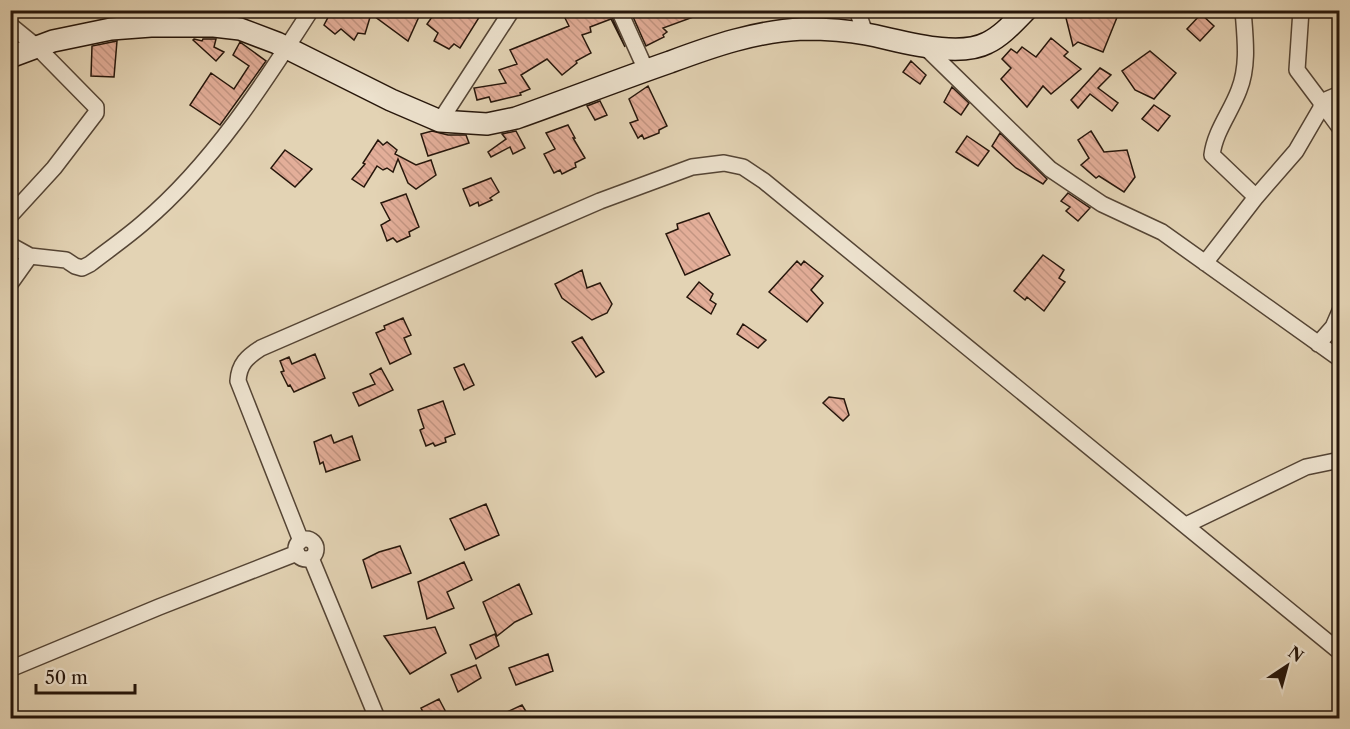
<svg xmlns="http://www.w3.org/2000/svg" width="1350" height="729" font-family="'Libre Caslon Text',serif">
<defs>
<pattern id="building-back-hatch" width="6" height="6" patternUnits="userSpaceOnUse" patternTransform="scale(1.5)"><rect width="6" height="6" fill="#e3ae99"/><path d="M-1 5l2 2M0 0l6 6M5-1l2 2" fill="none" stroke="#c39582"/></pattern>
</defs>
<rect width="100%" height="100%" fill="#e3d3b4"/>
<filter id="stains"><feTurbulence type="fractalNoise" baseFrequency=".00333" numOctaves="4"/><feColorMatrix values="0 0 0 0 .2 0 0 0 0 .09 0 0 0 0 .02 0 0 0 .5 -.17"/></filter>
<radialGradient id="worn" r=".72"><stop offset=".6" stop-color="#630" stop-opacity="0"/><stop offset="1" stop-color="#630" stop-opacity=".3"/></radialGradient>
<path fill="url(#building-back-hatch)" stroke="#26160b" stroke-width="1.5" d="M332 10H422L408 41 371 14 365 34 358 33 354 40 341 29 335 34 324 25Z
M437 10H473L480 16 460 48 454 44 449 49 434 41 438 33 427 24Z
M561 10H609L625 47 611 19 590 27 591 32 582 35 591 53 576 61 577 63 562 75 547 59 521 75 530 89 520 93 521 95 491 102 489 97 477 100 474 88 506 83 499 70 517 64 510 50 569 26Z
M630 10H707V12L663 28 667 32 663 35 664 37 646 46Z
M1064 10H1120L1103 52 1078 42 1073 46Z
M1201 14 1214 26 1200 41 1187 29Z
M1051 38 1068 52 1064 56 1081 69 1051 94 1043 86 1027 107 1001 79 1011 68 1002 59 1011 49 1017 53 1022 47 1036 57Z
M194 39 202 41 203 39H216L214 47 224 52 216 61 193 40Z
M117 41 114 77 91 76 92 46Z
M240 42 266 61 220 125 190 105 211 73 234 89 249 66 233 55Z
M1150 51 1176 73 1154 99 1135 90 1122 71Z
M911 61 926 75 920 84 903 72Z
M1100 68 1111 75 1098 88 1118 103 1112 111 1090 94 1078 108 1071 100Z
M648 86 667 126 659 130V133L644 139 642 135 638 138 630 123 638 120 629 99Z
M952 87 969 103 961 115 944 102Z
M600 101 607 115 595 120 587 106Z
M1154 105 1170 116 1158 131 1142 119Z
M568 125 575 138H573L585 158 575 163 576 167 562 174 560 170 554 173 544 154 555 149 546 133Z
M432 131 448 135H466L469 143 428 156 421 134Z
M516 131 525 148 513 154 510 147 491 157 488 152 506 139 502 134Z
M1091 131 1104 152 1127 150 1135 177 1124 192 1099 176 1096 178 1081 165 1089 158 1078 140Z
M1000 133 1047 179 1043 184 1016 168 992 146Z
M967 136 989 151 978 166 956 152Z
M378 140 383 145 387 142 397 150 395 154 416 165 431 160 436 175 416 189 408 183 398 159 393 172 387 168 383 170 377 166 364 187 352 179 365 164 363 163Z
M285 150 312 169 295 187 271 168Z
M491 178 499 192 490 198 492 200 479 206 478 202 470 206 463 189Z
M1068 193 1090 208 1078 221 1066 211 1070 207 1061 201Z
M406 194 419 227 409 232 410 236 397 242 393 238 387 241 381 225 390 220 381 203Z
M709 213 730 255 685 275 666 234 678 229 677 224Z
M1043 255 1064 270 1059 278 1065 282 1044 311 1027 297 1025 300 1014 291Z
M797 261 801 265 804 261 823 276 811 290 823 303 807 322 769 292Z
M582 270 587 288 600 283 612 304 607 313 592 320 562 298 555 284Z
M699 282 713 294 710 300 716 304 711 314 687 297Z
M403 318 411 335 404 338 411 354 390 364 376 333 385 329 384 326Z
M743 324 766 340 758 348 737 334Z
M582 337 604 372 596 377 572 342Z
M315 354 325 378 294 392 290 385 288 386 281 372 284 371 280 361 289 357 292 364Z
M464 364 474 385 464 390 454 368Z
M381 368 393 390 359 406 353 393 375 384 370 374Z
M829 397 844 399 849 415 843 421 823 403Z
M443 401 455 434 445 438 446 442 435 446 433 443 426 446 420 430 424 428 418 410Z
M331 435 334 443 352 436 360 460 326 472 323 462 320 464 314 442Z
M486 504 499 535 465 550 450 519Z
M400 546 411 573 372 588 363 560 379 552Z
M464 562 472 580 447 592 454 608 427 619 418 582Z
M519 584 532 614 515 622 497 636 483 602Z
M435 627 446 653 410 674 384 636Z
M495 634 499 646 476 659 470 645Z
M548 654 553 671 516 685 509 668Z
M476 665 481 678 458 692 451 675Z
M439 699 449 718H426L421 708Z
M522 705 530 718H494Z"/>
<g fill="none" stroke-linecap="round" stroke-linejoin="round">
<defs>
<path id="street" d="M619 10 646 70
M857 10 865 33
M1243 10C1245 37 1249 65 1239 90 1231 112 1215 131 1212 155L1256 197
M10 25 37 47 96 107V113L54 168 10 216
M924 46 1050 169 1102 204 1162 232 1340 359
M1340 94 1321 102 1340 128
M440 121 512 10
M10 245 30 256 66 260 75 266 82 268 90 264C108 250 127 237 144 222 212 164 263 85 311 10
M1205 263 1256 197 1296 151 1321 108V102L1297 70 1301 10
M10 284 30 256
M1318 344 1333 327 1340 311
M1186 525 1306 467 1340 460
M296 549a10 10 0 1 1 20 0a10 10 0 1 1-20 0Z
M301 541 238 381C239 364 247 357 261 348L600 201 692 167 724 163 743 167 764 181 1340 652
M311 558 377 718
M10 669 159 607 297 553"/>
<path id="secondary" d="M10 57 53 41 111 29 151 26H214L240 29 277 43 391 100 440 121 487 124 516 118C567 100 618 80 670 62 713 46 756 31 803 29 823 29 846 30 866 34 899 40 956 59 987 43 1002 36 1014 22 1026 10"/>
</defs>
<use href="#street" stroke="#554535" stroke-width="18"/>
<use href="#secondary" stroke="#26160b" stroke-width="24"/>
<use href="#street" stroke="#ede2ce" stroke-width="15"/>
<use href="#secondary" stroke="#ede2ce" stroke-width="21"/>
</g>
<rect width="1350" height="729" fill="none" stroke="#e3d3b4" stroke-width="36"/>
<rect x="12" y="12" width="1326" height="705" fill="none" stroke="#26160b" stroke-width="3"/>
<rect x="18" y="18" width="1314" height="693" fill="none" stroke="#26160b" stroke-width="1.5"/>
<g transform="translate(1287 666) rotate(36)" stroke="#ede2ce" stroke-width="4.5" paint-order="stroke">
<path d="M0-4.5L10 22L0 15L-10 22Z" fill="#26160b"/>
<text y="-9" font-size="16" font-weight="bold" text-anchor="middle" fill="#26160b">N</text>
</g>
<path d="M36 684v9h99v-9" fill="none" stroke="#26160b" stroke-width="3"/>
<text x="45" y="684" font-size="18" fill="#26160b" stroke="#ede2ce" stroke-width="4.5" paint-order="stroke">50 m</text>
<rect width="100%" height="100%" filter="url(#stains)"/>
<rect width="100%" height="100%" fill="url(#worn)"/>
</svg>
